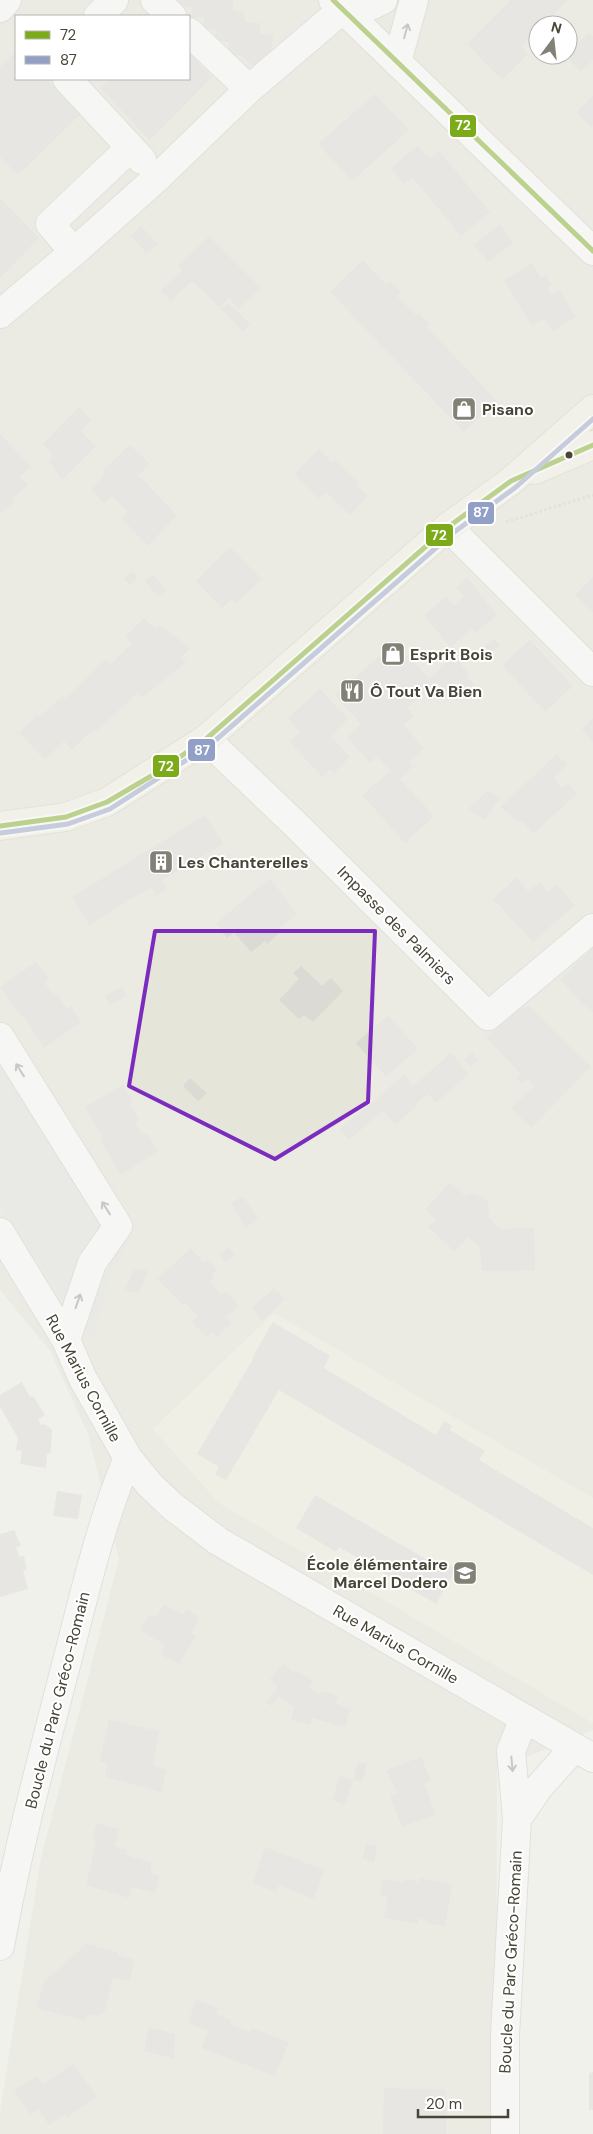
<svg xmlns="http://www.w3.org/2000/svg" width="593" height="2134" font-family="'DM Sans',sans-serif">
<rect width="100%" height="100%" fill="#f1f1ec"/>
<path fill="#e5e5d9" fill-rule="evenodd" d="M0 0H593V1730L497 1769 496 2134H0V2111L41 1858 119 1559 88 1434 50 1351 0 1290ZM16 16H189V79H16ZM538 25H568V55H538Z"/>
<path fill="#efeede" d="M274 1313 593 1498V1723L219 1503 153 1429Z"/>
<path fill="#e1e0dc" d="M0 1023 133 1230 108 1280 92 1341 0 1204Z"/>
<path fill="#dbdad4" d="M179 0H233V10L245 12V22L260 23V34L274 35 270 51 253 66 242 56 228 54 229 42 215 40 216 30 203 29 204 18 191 17 193 7 179 6Z
M511 0H568L542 25H538V29L521 46 528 54 502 80 467 44Z
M589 32 593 36V60L581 72 566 57Z
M16 51V79H47L82 113 18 175 0 157V67Z
M189 53 212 77 150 140 100 88 110 79H189Z
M375 94 409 130 352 181 318 144Z
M593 96V125L591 127 577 112Z
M417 146 430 159 439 151 490 212 461 236 412 177 404 184 391 168Z
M0 198 39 238 0 278Z
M500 224 513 243 488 262 474 245Z
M141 226 158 244 146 253 131 236Z
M209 236 261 288 239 309 229 298 220 308 192 281 171 301 161 291 182 270 178 266Z
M363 260 386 285 390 281 401 292 397 296 416 315 419 313 429 324 427 327 497 401 464 432 330 292Z
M532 263 541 278 546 275 552 285 547 288 552 295 560 290 576 317 553 331 544 318 532 326 504 280Z
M229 303 250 324 243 332 221 309Z
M79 407 91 420 80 431 96 446 62 480 49 461 53 456 43 444Z
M0 434 31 467 20 477 28 485 13 499 15 501 0 514Z
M130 445 150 464 138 475 177 515 148 546 121 518 128 512 112 496 104 503 91 489 105 475 102 471Z
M319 449 331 462 335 460 359 483 357 486 368 496 350 515 326 492 319 499 295 474Z
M230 547 262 579 236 604 232 599 222 608 196 581Z
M133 571 138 577 130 585 124 579Z
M153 574 166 591 158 597 145 581Z
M593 577V613L575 595Z
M467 578 497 615 475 633 472 629 450 647 424 615 446 597 454 606 464 597 456 587Z
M144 618 156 629 159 625 191 648 181 657 186 662 142 698 137 693 97 731 94 729 72 750 64 741 45 760 19 733 37 715 40 717 62 696 65 699 106 659 111 664 132 643 125 637Z
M493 638 500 645 491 653 485 646Z
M530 640 573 686 545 712 502 665Z
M395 642 429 679 454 656 469 674 467 676 474 684 457 701 449 693 444 698 432 686 407 708 414 716 404 725 424 749 409 762 413 766 400 779 434 816 405 843 362 795 390 771 377 756 370 763 347 737 361 724 335 695Z
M320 689 348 719 331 736 350 757 334 773 330 769 322 777 289 741 300 732 288 718Z
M593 718V742L582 729Z
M557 754 567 765 554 778 562 789 568 784 577 794 533 834 523 822 521 823 500 807Z
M488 790 500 798 485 820 468 809Z
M205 815 224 844 162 880 167 888 156 896 151 887 89 925 72 897Z
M517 877 528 891 540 882 548 892 557 885 575 905 533 942 493 899Z
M270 878 297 914 279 929 282 931 267 944 265 941 251 952 234 932 227 938 216 923Z
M593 948V1013L586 1006 585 1007 560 979Z
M36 962 49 979 44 982 54 996 57 994 67 1009 71 1006 81 1022 44 1048 24 1016 22 1017 0 987Z
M301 966 322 986 331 978 343 991 313 1022 304 1015 299 1019 279 1000 299 979 293 973Z
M122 986 127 995 110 1005 105 996Z
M529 1006 591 1067 531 1128 511 1108 534 1086 527 1079 522 1084 517 1078 521 1074 486 1038 511 1014Z
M388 1015 418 1049 386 1077 356 1043Z
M472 1052 478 1060 470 1066 464 1060Z
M451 1053 469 1074 436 1103 428 1094 417 1103 418 1105 395 1125 383 1111 349 1140 339 1129 373 1103 404 1074 413 1086Z
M190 1078 207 1093 198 1101 183 1086Z
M123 1084 133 1102 130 1104 139 1120 135 1122 143 1135 147 1134 158 1151 121 1175 101 1142 104 1139 85 1108Z
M451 1182 465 1196 474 1193 482 1196 488 1202 489 1212 487 1216 500 1229 534 1228 535 1270 482 1271 480 1248 469 1237 454 1251 428 1227 436 1220 425 1209Z
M243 1196 258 1218 246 1228 231 1203Z
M229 1247 235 1254 225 1262 220 1254Z
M191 1248 204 1263 208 1260 217 1270 211 1275 214 1278 210 1282 221 1295 226 1291 239 1306 226 1317 232 1323 217 1337 212 1332 206 1337 192 1322 198 1316 185 1303 183 1305 157 1279Z
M135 1269 148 1271 139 1293 124 1290Z
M274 1288 285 1299 262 1321 252 1308Z
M273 1322 330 1356 324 1368 436 1435 444 1421 452 1426 450 1430 485 1451 479 1460 593 1528V1575L279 1390 226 1480 215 1474 219 1467 197 1454 253 1359 252 1358Z
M22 1382 30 1397 33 1396 45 1415 38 1420 41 1425 45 1424 52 1430 51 1452 47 1454 46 1468 20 1464 22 1451 16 1450 18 1438 0 1407V1395Z
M57 1491 82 1495 78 1519 53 1516Z
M315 1495 445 1570 449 1565 456 1569 436 1604 339 1547 336 1552 296 1528Z
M14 1530 21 1546 16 1547 19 1556H24L27 1570H23L28 1589 0 1597V1534Z
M164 1604 183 1615 186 1609 200 1618 191 1633 196 1636 179 1664 160 1654 165 1645 140 1630 149 1614 156 1618Z
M283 1664 294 1673 296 1670 313 1681 309 1688 319 1693 322 1691 338 1696 336 1704 350 1709 345 1727 312 1718 310 1725 291 1720 294 1707 278 1696 271 1706 266 1702 278 1687 270 1679Z
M109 1720 159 1731 153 1766 166 1770 161 1792 105 1777 107 1763 100 1761Z
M421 1757 431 1781 424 1784 436 1815 402 1827 390 1796 398 1794 386 1770Z
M358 1762 367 1764 362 1782 353 1780Z
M340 1776 353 1780 345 1805 332 1800Z
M97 1823 119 1829 115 1846 127 1850V1855L152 1863 150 1873 159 1876 156 1893 132 1887 129 1898 86 1885 96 1842 92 1840Z
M366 1844 377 1846 374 1863 362 1859Z
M265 1847 324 1870 314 1899 279 1885 276 1892 253 1883Z
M420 1878 452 1885 445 1926 426 1923 427 1920 419 1918 417 1924 384 1918 388 1897 380 1895 383 1879 404 1883 405 1879 419 1882Z
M86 1944 118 1952V1955L135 1960 130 1981 113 1977 105 2011 97 2016 88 2014 85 2021 37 2008 43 1983Z
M196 2000 218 2008 216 2014 231 2020 230 2024 250 2032 252 2028 289 2042 275 2076 202 2048 208 2031 188 2023Z
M149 2027 175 2034 174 2059 144 2051Z
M73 2064 97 2096 68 2117 65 2114 49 2125 38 2109 30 2114 14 2091 36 2076 43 2084Z
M593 2072V2110H589V2073Z
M384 2088 446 2090V2134H383Z"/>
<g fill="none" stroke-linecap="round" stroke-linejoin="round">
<defs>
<path id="minor" d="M155 0 172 16
M333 0 593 251
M0 8 7 0
M98 16 114 0
M350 16 383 0
M189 32 249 89
M397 62 414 0
M67 79 142 160
M74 252 50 224 130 148
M0 314 74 252 159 176 249 89 343 9
M448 527 593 672
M206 739 295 824 488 1016 593 928
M0 1037 118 1226 92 1263 66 1340
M0 1232 66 1340 83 1379 128 1458 149 1484 172 1506 218 1541 593 1758
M517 1819 539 1787 574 1748
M0 1946C17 1851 42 1758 66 1665 84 1596 100 1524 128 1458
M505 2134V2035L517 1819 511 1751 524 1718"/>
<path id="major" d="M535 470 593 445
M0 826 66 817 107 802 206 739 448 527 511 481 593 409"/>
</defs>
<use href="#minor" stroke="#cdccc7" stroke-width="30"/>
<use href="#major" stroke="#d3d1b9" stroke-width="30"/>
<path stroke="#d1d1cb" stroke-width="3" stroke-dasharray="2.5 2.5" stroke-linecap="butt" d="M506 522 593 495"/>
<use href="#minor" stroke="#fdfdfc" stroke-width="28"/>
<use href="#major" stroke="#f1f0e5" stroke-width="28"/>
<defs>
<path id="bus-1" d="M333 0 593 251
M0 826 66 817 107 802 158 772 206 739 448 527 511 481 593 445"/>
<path id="bus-2" d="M1 833 68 824 110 809 210 745 453 533 516 487 593 419"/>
</defs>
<use href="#bus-1" stroke="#fff" stroke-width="9"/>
<use href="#bus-2" stroke="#fff" stroke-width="9"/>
<use href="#bus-1" stroke="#7cab19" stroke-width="5"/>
<use href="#bus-2" stroke="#92a0c7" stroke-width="5"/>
</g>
<defs><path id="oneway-shaft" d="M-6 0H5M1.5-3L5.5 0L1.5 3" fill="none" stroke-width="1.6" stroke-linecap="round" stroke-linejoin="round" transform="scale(1.25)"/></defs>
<g stroke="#999890">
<use href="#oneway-shaft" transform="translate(406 31) rotate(-75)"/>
<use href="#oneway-shaft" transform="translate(20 1070) rotate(-122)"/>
<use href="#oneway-shaft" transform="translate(106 1208) rotate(-122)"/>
<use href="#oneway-shaft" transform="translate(78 1301) rotate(-71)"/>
<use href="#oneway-shaft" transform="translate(512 1764) rotate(85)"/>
</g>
<path d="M0 0H593V2134H0ZM155 931H375L368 1102 275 1159 129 1086Z" fill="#f1f1ec" fill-opacity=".55" fill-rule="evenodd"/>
<path fill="none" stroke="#7b2cbf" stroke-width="4" stroke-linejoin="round" d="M155 931H375L368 1102 275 1159 129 1086Z"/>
<defs>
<symbol id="shop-square" viewBox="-11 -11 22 22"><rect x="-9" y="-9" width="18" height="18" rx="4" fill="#838176" stroke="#fff"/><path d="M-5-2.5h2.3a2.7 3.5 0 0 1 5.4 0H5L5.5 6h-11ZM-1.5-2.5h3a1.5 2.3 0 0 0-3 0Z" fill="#fff"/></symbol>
<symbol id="restaurant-square" viewBox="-11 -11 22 22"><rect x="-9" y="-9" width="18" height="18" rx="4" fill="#838176" stroke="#fff"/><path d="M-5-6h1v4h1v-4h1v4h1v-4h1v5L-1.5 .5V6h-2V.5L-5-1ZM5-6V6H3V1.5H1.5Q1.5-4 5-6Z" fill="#fff"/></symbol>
<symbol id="building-square" viewBox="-11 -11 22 22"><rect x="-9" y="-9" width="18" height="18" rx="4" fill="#838176" stroke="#fff"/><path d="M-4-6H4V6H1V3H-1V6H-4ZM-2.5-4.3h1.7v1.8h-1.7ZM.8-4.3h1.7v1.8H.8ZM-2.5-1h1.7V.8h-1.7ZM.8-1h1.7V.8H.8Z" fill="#fff"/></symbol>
<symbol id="school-square" viewBox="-11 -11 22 22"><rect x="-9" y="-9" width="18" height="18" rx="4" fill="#838176" stroke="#fff"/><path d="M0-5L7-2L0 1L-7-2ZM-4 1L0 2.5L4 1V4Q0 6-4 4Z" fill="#fff"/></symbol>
</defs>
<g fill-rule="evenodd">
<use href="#shop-square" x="450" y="395" width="28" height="28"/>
<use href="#shop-square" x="379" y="640" width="28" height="28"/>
<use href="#restaurant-square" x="338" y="677" width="28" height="28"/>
<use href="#building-square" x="147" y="848" width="28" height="28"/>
<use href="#school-square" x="451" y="1559" width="28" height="28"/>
</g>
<circle fill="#484537" stroke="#fff" stroke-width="2" cx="569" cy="455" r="4.5"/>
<g text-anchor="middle" stroke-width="4" stroke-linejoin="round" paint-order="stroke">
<g font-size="16" font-weight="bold" fill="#484537" stroke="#fff" text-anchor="start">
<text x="482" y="415">Pisano</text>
<text x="410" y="660">Esprit Bois</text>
<text x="370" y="697">Ô Tout Va Bien</text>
<text x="178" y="868">Les Chanterelles</text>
<text x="448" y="1570" text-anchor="end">École élémentaire<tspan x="448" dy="18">Marcel Dodero</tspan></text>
</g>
<g font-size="16" fill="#484537" stroke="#fff">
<text transform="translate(397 925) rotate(45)" y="6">Impasse des Palmiers</text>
<text transform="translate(84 1378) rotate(62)" y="6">Rue Marius Cornille</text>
<text transform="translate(396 1644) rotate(30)" y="6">Rue Marius Cornille</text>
<text transform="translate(57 1700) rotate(-76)" y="6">Boucle du Parc Gréco-Romain</text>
<text transform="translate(510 1962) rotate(-87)" y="6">Boucle du Parc Gréco-Romain</text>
</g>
</g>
<g stroke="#fff" stroke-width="2">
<rect x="449" y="114" width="28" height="24" rx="5" fill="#7cab19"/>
<rect x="467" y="501" width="28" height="24" rx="5" fill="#92a0c7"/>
<rect x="425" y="523" width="29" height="24" rx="5" fill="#7cab19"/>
<rect x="187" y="738" width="29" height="24" rx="5" fill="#92a0c7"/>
<rect x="152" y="754" width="28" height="24" rx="5" fill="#7cab19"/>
</g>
<g font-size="14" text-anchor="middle" font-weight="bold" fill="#fff">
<text x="463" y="130">72</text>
<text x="481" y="517">87</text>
<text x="439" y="540">72</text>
<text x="202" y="755">87</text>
<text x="166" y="771">72</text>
</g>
<rect x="15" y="15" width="175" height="65" fill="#ffffff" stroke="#b6b5af"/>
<rect x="25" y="31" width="25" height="8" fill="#7cab19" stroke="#b6b5af"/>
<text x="60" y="40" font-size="15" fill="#484537">72</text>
<rect x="25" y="56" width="25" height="8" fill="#92a0c7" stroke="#b6b5af"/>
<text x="60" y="65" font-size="15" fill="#484537">87</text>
<g transform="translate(553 40) rotate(15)"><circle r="24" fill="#ffffff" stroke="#b6b5af"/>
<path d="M0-4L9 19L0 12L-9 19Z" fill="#838176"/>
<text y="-8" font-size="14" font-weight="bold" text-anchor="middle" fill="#484537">N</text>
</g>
<path d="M418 2109v8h90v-8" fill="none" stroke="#484537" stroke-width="2.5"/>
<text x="426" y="2109" font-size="15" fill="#484537" stroke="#ffffff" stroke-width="4" paint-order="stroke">20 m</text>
</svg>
